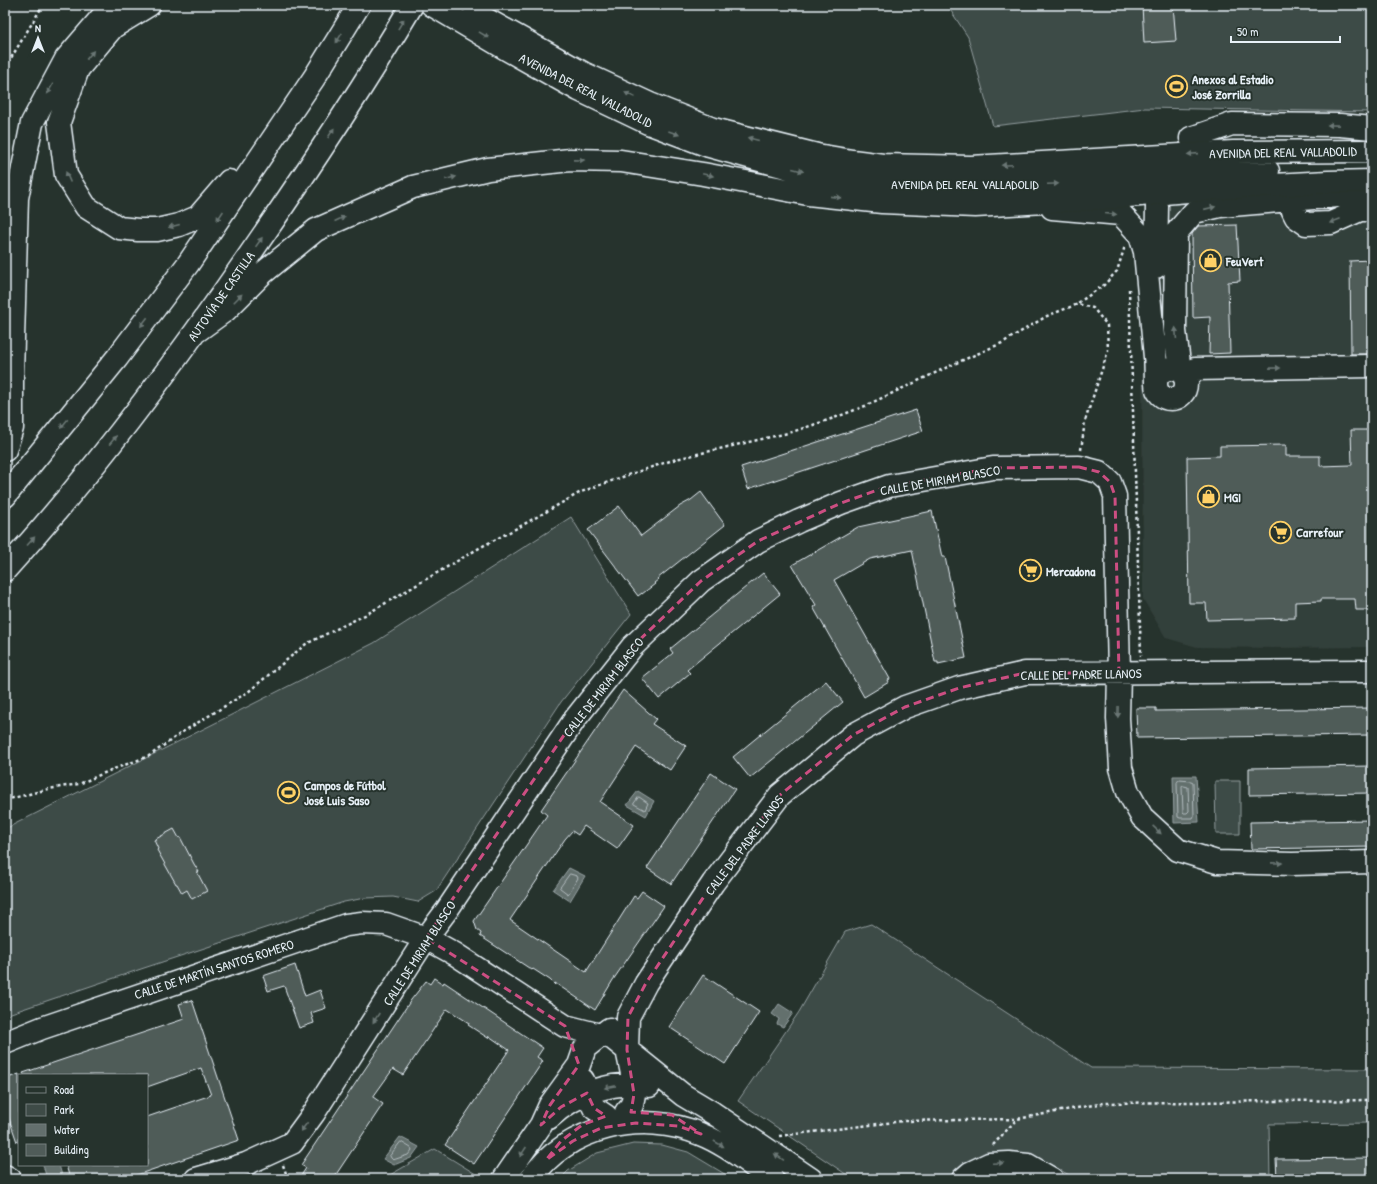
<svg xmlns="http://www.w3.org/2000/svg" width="1377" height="1184" font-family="'Patrick Hand',sans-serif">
<rect width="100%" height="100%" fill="#26332d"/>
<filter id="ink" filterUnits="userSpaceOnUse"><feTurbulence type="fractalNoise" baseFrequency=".025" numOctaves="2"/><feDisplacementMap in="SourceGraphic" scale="8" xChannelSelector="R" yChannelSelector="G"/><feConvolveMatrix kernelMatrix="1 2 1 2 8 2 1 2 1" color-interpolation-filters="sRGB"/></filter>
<g filter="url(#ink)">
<path fill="#333f3a" d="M1372 200V647L1274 648 1197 647 1166 638 1143 599 1142 335 1147 207 1198 201Z"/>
<path fill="#3e4b47" stroke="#939ea0" d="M947 5H1368L1372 30V112L1145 108 993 126 968 37Z
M571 517 631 614 561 702 436 891 418 902 393 897 365 898 344 902 144 968 11 1013 5 1017V829L374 643Z
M1215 781H1240V834H1216Z
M871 924 1091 1068 1372 1069V1123L1269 1124 1270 1179H1076L1046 1162 1017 1152 990 1155 963 1167 952 1179H853L738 1101 799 1012 845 932Z
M633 1144 662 1145 688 1152 733 1179H560L568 1171 597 1153Z
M435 1149 479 1176 477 1179H383Z"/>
<path fill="#636f6d" stroke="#98a3a5" d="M1173 776H1196L1199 822 1174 823Z
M638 791 654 801 646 816 627 805Z
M569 868 585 876 570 901 553 890Z
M779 1004 793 1013 783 1027 777 1024 779 1019 772 1014Z
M400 1137 419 1147 411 1158 394 1165 383 1159Z
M43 1165H59L63 1179H47Z"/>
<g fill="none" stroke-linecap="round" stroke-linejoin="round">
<path stroke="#b3bdc0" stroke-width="1" d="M1179 780 1191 781 1193 782 1194 816 1193 818H1180L1178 817 1177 783Z
M1184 786 1188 787 1189 811 1187 813H1184L1183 812 1182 787Z
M639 797 648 803 645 810 634 804Z
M570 874 577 876 578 878 569 893 568 894 560 888Z
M401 1142 411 1148 412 1150 408 1155 393 1160 391 1158 390 1156Z"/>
</g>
<path fill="#505c59" stroke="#e8f1f8" d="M1142 5H1173L1176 41 1144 43Z
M1237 225 1240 281 1228 282 1230 353 1209 354 1210 317 1193 318 1192 234 1198 226Z
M1370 260 1371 354H1351L1350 261Z
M916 410 923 431 748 489 741 467Z
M1351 430H1372V610H1356L1355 599H1321V601L1295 602V618L1207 620 1206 603H1189L1187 457 1220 456V446L1286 445V456H1320V466L1352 465Z
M701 492 725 525 657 579 658 580 654 583 655 584 642 594V593L638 596 588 530 619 506 641 536 680 506 691 500Z
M932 511 942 557H945L966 658 938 664V662H935L912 550 870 559 834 580 890 679 888 680 889 682 864 697 813 607 816 605 792 565 858 527Z
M763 573 780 594 687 670 690 673 659 699 642 678 673 653 670 649Z
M826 681 843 702 750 778 733 757Z
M623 690 656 719 652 724 686 746 670 770 636 747 600 802 634 825 617 849 584 826 578 835 572 831 565 839 510 920 586 972 634 896 637 898 642 891 664 906 613 980 595 1010 555 983V985L550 980 533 969 532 970 480 936 481 933 477 930 474 921 547 815 541 810Z
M1136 708H1156V711L1372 708V735L1137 738Z
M1372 766V793L1249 795V768Z
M711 773 735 789 671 884 647 868Z
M1372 820V847L1251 849 1250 822Z
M174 829 179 838 180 837 194 864 199 872H197L207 891 192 899 187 890 182 893 177 884H176L157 850 158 849 154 840Z
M295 965 305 996 320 990 326 1008 311 1013 314 1023 299 1028 284 986 268 991 263 976Z
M703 975 759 1012 725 1064 669 1027Z
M434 978 443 984 444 982 543 1048 537 1057 543 1061 507 1115 474 1164 445 1145 509 1050 489 1036 488 1038 468 1025 469 1023 447 1009 403 1075 393 1069 373 1097 383 1104 333 1179H299L306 1168 301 1165 411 1000 426 981 430 984Z
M192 1000 239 1140 125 1179H70L66 1165H147V1117L211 1095 201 1068 147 1087V1075H24L23 1073 184 1019 179 1004Z
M19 1074V1142H17L5 1107V1079Z
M1372 1158V1179H1277L1276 1159Z"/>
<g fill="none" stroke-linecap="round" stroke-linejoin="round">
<defs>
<path id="minor" d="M1191 138 1232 124 1340 125 1372 128
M1302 199 1293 211 1296 217 1306 224 1331 223 1360 210H1372
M1052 208 1121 214 1140 235 1145 252 1155 357
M1156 267 1157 206
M1155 342 1156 383
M1156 384a15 15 0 1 1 30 0a15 15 0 1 1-30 0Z
M1180 371 1175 331 1176 233 1194 212 1220 206 1372 193
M1186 381 1195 369 1372 366
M5 1043 42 1028 346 925 362 923 386 924 426 938 455 954 565 1026 612 1038 683 1095 713 1113 811 1179
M583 1080 594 1108 606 1116
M626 1112 632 1105 634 1094V1083L627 1050 628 1017 646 983 713 883 780 795 853 735 905 707 959 688 1025 673 1372 671
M549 1118C576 1093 613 1080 649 1086
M5 1176 10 1179
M196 1179 246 1164 292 1143 314 1113 426 938 447 910 575 719 632 647 701 581 758 541 799 521 841 503 889 486 993 468 1079 467 1099 472 1110 482 1115 496 1119 673 1118 718 1121 768 1128 792 1142 817 1178 850 1217 862 1292 864 1372 862
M504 1179 541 1125 550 1105 579 1065 585 1048 609 1029
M531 1179C566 1126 643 1110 700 1134 726 1144 749 1164 772 1179
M963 1179 970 1173 989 1164 1009 1163 1028 1165 1052 1179"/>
<path id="highway" d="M149 5 113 27 78 69 59 122 66 175 86 207 119 228 138 230H157L179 225 198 217 229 181
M432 5 508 50 579 90 648 123 709 146 818 176 885 184 970 187 1067 183 1235 172 1268 171
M475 13 583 73 650 104 713 129 817 155 852 161 883 165 971 167 1233 152 1372 151
M197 331 226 310 263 273 316 230 413 187 488 169 570 160 621 161 703 174 808 194 882 202 975 206 1080 200 1224 188 1328 182 1372 181
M5 450 12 428V374L17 198 32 123 66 59 102 17 118 5
M5 496 117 358 188 264 314 78 359 5
M5 570C94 472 173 366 248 257 305 175 361 91 412 5"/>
</defs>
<use href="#minor" stroke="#e8f1f8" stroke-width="25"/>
<use href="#highway" stroke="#e8f1f8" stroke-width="25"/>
<path stroke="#e8f1f8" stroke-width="2.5" stroke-dasharray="3 3" stroke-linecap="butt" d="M5 68 43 5
M1129 289 1141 656
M1078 303 1104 285 1117 271 1125 246
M5 800 49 789 79 784 111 770 149 756 184 731 248 692 306 644 367 614 481 547 519 527 581 492 625 476 676 459 792 432 834 418 865 406 954 364 1002 343 1047 316 1078 304 1093 308 1107 325 1108 351 1085 421 1081 450
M779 1136 903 1121 1017 1119 1104 1103 1372 1100
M993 1145 1017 1119
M283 1165 288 1179"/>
<use href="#minor" stroke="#26332d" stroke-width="22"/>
<use href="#highway" stroke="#26332d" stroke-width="22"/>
</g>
<defs><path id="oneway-solid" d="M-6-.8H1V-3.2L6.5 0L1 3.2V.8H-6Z"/></defs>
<g fill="#6a7674">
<use href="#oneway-solid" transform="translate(401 24) rotate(-59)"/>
<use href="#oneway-solid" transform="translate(484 35) rotate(31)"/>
<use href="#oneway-solid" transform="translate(339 38) rotate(122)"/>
<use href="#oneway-solid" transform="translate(90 55) rotate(-50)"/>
<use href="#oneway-solid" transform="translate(50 89) rotate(119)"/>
<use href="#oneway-solid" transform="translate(630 95) rotate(-155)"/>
<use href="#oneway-solid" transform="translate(1333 125) rotate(-179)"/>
<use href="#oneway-solid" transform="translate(331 133) rotate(-57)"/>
<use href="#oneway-solid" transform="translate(674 133) rotate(20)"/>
<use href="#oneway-solid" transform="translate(753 139) rotate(-166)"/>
<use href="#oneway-solid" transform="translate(1193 154) rotate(176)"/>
<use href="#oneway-solid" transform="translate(579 160) rotate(1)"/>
<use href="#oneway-solid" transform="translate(1007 165) rotate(177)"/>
<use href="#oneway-solid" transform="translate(798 170) rotate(15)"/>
<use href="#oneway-solid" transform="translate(708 175) rotate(12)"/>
<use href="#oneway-solid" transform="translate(68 177) rotate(-113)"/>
<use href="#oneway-solid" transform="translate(451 178) rotate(-14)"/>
<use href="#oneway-solid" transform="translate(1053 184) rotate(-2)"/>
<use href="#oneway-solid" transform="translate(836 197) rotate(6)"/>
<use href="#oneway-solid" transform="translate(1210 208) rotate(-13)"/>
<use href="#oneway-solid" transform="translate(1111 214) rotate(5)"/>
<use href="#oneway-solid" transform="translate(220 216) rotate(124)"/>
<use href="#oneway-solid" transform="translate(340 219) rotate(-24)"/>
<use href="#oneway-solid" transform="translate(1335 221) rotate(159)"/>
<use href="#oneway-solid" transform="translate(174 226) rotate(165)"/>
<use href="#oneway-solid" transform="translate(259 242) rotate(-55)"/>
<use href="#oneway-solid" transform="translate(238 298) rotate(-45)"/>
<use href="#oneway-solid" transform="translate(144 322) rotate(127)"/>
<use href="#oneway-solid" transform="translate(1176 333) rotate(-94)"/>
<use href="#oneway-solid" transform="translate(1275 368) rotate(-1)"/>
<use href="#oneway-solid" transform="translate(64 424) rotate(129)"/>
<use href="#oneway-solid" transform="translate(113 440) rotate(-51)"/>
<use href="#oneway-solid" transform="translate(31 541) rotate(-48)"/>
<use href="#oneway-solid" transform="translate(1118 712) rotate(91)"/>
<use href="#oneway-solid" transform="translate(1157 830) rotate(43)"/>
<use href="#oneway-solid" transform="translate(1277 863) rotate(1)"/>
<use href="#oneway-solid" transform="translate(376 1018) rotate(123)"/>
<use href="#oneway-solid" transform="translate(610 1087) rotate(169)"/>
<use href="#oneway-solid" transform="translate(304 1127) rotate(127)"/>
<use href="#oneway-solid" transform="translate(719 1144) rotate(30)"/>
<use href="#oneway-solid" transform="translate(523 1152) rotate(124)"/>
<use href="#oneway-solid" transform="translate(779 1157) rotate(-146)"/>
<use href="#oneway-solid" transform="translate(998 1163) rotate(-3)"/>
</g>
</g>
<path fill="none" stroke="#cc4e82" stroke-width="3" stroke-dasharray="8 5" stroke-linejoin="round" d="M1079 467 1099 472 1110 482 1115 496 1119 673H1025L959 688 905 707 853 735 780 795 713 883 646 983 628 1017 627 1050 634 1094 631 1112 672 1115 701 1134 678 1126 636 1123 601 1128 573 1141 546 1160 561 1141 582 1125 606 1116 594 1108 587 1093 561 1107 541 1125 550 1105 579 1065 565 1026 426 938 575 719 632 647 701 581 758 541 841 503 889 486 993 468Z"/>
<defs>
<symbol id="stadium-ring" viewBox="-11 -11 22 22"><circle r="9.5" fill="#26332d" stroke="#ffd166" stroke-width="1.5"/><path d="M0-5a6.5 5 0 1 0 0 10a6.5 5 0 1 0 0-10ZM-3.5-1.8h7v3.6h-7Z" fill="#ffd166"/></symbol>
<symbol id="shop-ring" viewBox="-11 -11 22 22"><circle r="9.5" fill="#26332d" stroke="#ffd166" stroke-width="1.5"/><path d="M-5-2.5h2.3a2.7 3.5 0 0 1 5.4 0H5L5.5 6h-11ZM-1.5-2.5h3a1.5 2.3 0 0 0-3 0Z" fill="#ffd166"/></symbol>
<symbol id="supermarket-ring" viewBox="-11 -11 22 22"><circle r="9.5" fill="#26332d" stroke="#ffd166" stroke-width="1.5"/><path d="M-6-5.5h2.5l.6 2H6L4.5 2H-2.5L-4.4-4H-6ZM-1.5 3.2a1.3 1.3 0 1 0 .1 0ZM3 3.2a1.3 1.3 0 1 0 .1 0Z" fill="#ffd166"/></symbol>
</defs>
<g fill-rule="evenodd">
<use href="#stadium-ring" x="1164" y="74" width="25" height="25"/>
<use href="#shop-ring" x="1198" y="248" width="25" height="25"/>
<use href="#shop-ring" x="1196" y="484" width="25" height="25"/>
<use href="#supermarket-ring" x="1268" y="520" width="25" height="25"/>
<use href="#supermarket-ring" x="1018" y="558" width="25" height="25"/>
<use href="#stadium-ring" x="276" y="780" width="25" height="25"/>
</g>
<g text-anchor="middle" stroke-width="4" stroke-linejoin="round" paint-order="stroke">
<g font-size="13" font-weight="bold" fill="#e8f1f8" stroke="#26332d" text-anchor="start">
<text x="1192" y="84">Anexos al Estadio<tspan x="1192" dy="15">José Zorrilla</tspan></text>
<text x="1226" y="266">FeuVert</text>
<text x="1224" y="502">MGI</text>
<text x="1296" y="537">Carrefour</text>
<text x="1046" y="576">Mercadona</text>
<text x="304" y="790">Campos de Fútbol<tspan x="304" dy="15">José Luis Saso</tspan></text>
</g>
<g font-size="13" fill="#e8f1f8" stroke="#26332d">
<text transform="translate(586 90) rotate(27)" y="5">AVENIDA DEL REAL VALLADOLID</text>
<text transform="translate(1283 152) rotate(-1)" y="5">AVENIDA DEL REAL VALLADOLID</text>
<text x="965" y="189">AVENIDA DEL REAL VALLADOLID</text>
<text transform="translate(221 296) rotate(-55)" y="5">AUTOVÍA DE CASTILLA</text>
<text transform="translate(940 480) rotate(-10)" y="5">CALLE DE MIRIAM BLASCO</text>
<text transform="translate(1081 674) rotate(-1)" y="5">CALLE DEL PADRE LLANOS</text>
<text transform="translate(603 687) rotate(-52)" y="5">CALLE DE MIRIAM BLASCO</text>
<text transform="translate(744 845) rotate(-53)" y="5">CALLE DEL PADRE LLANOS</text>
<text transform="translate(419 953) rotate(-57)" y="5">CALLE DE MIRIAM BLASCO</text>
<text transform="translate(214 969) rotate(-18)" y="5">CALLE DE MARTÍN SANTOS ROMERO</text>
</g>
</g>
<rect width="1377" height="1184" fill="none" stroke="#26332d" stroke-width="20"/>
<rect x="10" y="10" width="1357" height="1164" fill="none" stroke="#e8f1f8" stroke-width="1.5" filter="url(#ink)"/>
<rect x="18" y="1074" width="130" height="92" fill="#26332d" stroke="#747f7e"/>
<rect x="26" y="1087" width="20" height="6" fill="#26332d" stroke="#747f7e"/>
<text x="54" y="1094" font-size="12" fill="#e8f1f8">Road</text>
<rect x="26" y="1104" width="20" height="12" fill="#3e4b47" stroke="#747f7e"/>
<text x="54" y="1114" font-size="12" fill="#e8f1f8">Park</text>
<rect x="26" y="1124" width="20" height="12" fill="#636f6d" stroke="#747f7e"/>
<text x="54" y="1134" font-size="12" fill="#e8f1f8">Water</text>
<rect x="26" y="1144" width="20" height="12" fill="#505c59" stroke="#747f7e"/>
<text x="54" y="1154" font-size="12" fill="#e8f1f8">Building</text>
<g transform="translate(38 38)" stroke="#26332d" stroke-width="3" paint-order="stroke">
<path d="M0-3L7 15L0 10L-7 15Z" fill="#e8f1f8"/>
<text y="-6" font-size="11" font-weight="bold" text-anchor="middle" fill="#e8f1f8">N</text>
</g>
<path d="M1231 36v6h109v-6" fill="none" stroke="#e8f1f8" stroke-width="2"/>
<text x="1237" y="36" font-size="12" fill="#e8f1f8" stroke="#26332d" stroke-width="3" paint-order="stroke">50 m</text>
</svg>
